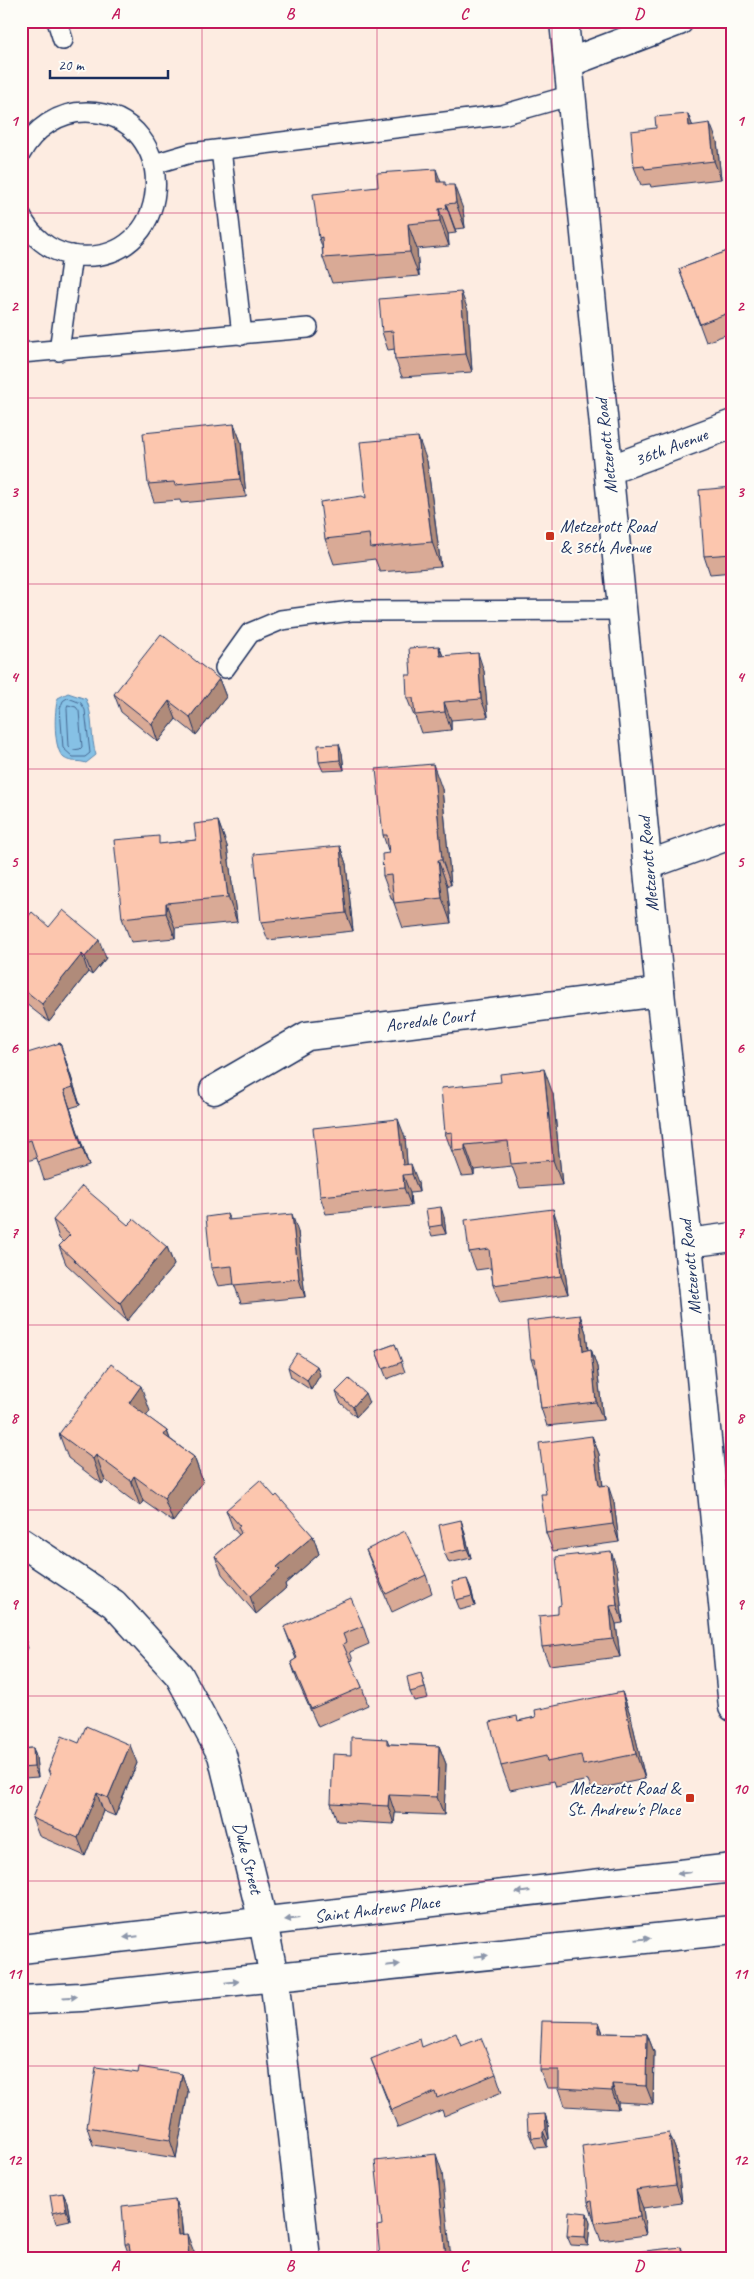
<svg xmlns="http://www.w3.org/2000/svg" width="754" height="2279" font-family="Caveat,sans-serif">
<rect width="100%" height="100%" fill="#fdece1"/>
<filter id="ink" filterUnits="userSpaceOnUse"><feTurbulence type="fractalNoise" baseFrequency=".02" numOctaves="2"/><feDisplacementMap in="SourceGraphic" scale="10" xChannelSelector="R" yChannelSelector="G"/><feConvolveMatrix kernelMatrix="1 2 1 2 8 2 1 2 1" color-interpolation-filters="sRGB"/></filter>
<g filter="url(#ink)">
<path fill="#86c1e5" stroke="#5b87af" d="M68 693 86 699C94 717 90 737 96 755L86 763C78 760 71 763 64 758 53 750 54 710 58 698Z"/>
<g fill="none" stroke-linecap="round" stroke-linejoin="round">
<path stroke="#466994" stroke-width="1" d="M68 698 81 703 85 710 90 753 85 757H73L63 748 60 708 63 701Z
M68 705 76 707 79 711 82 747 80 749 73 750 69 746 67 709Z"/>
<defs>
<path id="lane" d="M57 21 63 40
M221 149 242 335
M21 153C34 129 58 112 86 112 185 113 177 272 70 255 49 251 31 236 21 216
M154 164 191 153 502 115 572 95
M59 351 72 255
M21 353 308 328
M225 668 250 633 281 620 351 611 623 610"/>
<path id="street" d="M568 63 679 21
M609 470 733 424
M648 865 733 834
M214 1090 307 1036 660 992
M688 1243 733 1237
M21 1542 114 1604 179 1675 222 1755 263 1922 274 1977 306 2258
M21 1949 733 1868
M21 2000 81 1997 733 1930"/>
<path id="secondary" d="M564 21 660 992 688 1243 733 1707"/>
</defs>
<use href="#lane" stroke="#1b2f5e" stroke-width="22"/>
<use href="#street" stroke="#1b2f5e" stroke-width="31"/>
<use href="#secondary" stroke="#1b2f5e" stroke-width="31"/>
<use href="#lane" stroke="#fdfcf7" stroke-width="19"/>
<use href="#street" stroke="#fdfcf7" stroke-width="28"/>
<use href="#secondary" stroke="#fdfcf7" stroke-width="28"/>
</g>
<path fill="#d9aa96" stroke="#1b2f5e" d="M688 114 692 125 717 141 721 179 651 187 650 184 641 185 634 167 656 128Z
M441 182 446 185 463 209 465 228 455 229 456 233 448 234 449 246 417 249 419 276 332 283 323 258 322 246 319 238Z
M733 249V332L706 342 679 269Z
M468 310 472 372 402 377 395 359V349L388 350 382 332Z
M234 424 241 442 246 497 181 503 180 500 154 502 148 484Z
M427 461 441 567 380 572 375 559 334 564 325 539 366 498Z
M733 487V572L710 574 704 556Z
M439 646 443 656 484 671 488 717 451 720V730L421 733 415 716H414L407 698 411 675Z
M219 679 226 697 196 735 176 719 158 742 121 712 114 694Z
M342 753 344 770 323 771 319 762Z
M442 789 451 885H447L451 923 403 928 394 903 393 900H392L383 876 389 853 383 835Z
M218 821 227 846 237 922 175 928V938L131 942 122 918 161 844 196 840Z
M340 846 346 864 353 931 268 940 261 922Z
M21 925 49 927 106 958 92 975 88 972 49 1022 21 1000Z
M21 1055 66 1061 80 1105 70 1108 89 1166 44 1180 37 1158 24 1162 21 1155Z
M553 1094 562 1185 520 1188 512 1166 474 1170V1175L462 1176 455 1157H454L445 1133Z
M405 1137 407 1165 418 1182 419 1192 410 1193 411 1206 326 1214 320 1196Z
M227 1214 230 1220 298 1232 305 1297 241 1303 234 1284 218 1286 211 1268Z
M444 1217 446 1234 432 1236 429 1227Z
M53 1220 128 1225 167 1247 174 1265 127 1321 66 1264 59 1246 63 1242 59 1238Z
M559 1227 568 1294 500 1303 493 1285 491 1268 476 1270 469 1252Z
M580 1315 586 1333 588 1350 591 1349 597 1367 603 1420 547 1426 541 1408 537 1375 531 1359Z
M395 1344 405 1372 387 1379 376 1351Z
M288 1367 320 1375 311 1390 291 1377Z
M336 1392 369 1403 356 1417 340 1402Z
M150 1411 146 1416 167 1431 170 1439 194 1457 203 1482 173 1522 143 1501 140 1506 105 1480 102 1484 68 1458 59 1434Z
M592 1436 599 1454 603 1486 614 1503 619 1542 553 1551 546 1533V1494Z
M275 1497 313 1536 319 1554 285 1584 286 1588 256 1614 222 1574 215 1556 239 1535 233 1528 226 1510Z
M461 1520 464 1530 471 1558 449 1563 445 1554Z
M366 1550 426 1575 432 1593 392 1612 373 1568Z
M617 1569 623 1623 616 1624 620 1657 549 1665 542 1647 558 1614 561 1605Z
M471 1588 475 1606 460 1610 456 1600Z
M363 1626 369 1644 350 1652 353 1660 350 1661 362 1687 368 1705 318 1727 297 1680 291 1662 296 1659 284 1627Z
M421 1673 428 1698 414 1701 410 1692Z
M622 1692 631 1717 645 1779 592 1790 588 1780 556 1787 554 1781 510 1790 501 1766 519 1721 536 1717Z
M387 1739 389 1744 439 1746 446 1764 444 1815 395 1813 394 1824 337 1821 331 1803 351 1755Z
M79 1743 137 1763 115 1816 103 1811 85 1856 39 1836 32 1818 50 1775 48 1770Z
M33 1748 36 1757 38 1777 24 1778 21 1771V1749Z
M599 2022 603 2033 647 2034 654 2052 653 2104 618 2102V2109L565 2106 559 2088H547L540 2070Z
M461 2046 496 2074 502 2092 444 2116 442 2110 398 2128 371 2059 423 2047Z
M138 2073 182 2074 188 2092 176 2158 93 2145 87 2127Z
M545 2114 548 2124 549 2139 547 2140V2147L535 2148 528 2131Z
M669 2133 676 2151 682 2203 643 2208 646 2235 601 2241 588 2202Z
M63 2193 67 2202 70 2220 56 2223 53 2213Z
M175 2200 181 2218 183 2234 194 2252V2258H130L125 2244Z
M587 2213 590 2223 588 2246 571 2245 567 2236Z"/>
<path fill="#b08b7a" stroke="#1b2f5e" d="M688 114 695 132 689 126Z
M710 123 717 141 721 179 714 161Z
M436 169 445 193 437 182Z
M454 185 463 209 465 228 456 203Z
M446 204 455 229 456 233 447 208Z
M439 209 448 234 449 246 440 221Z
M408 224 417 249 419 276 410 252Z
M461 292 468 310 472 372 466 354Z
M234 424 241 442 246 497 240 479Z
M418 437 427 461 441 567 432 542Z
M439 646 446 664 440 656Z
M478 653 484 671 488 717 481 699Z
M219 679 226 697 196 735 190 717Z
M169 701 176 719 158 742 152 724Z
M444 702 451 720V730L445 712Z
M339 744 342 753 344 770 340 760Z
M433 764 442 789 451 885 442 860Z
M218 821 227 846 237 922 228 897Z
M340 846 346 864 353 931 346 913Z
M438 860 447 885 451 923 442 898Z
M166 903 175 928V938L166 913Z
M99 940 106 958 92 975 85 957Z
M82 954 88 972 49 1022 42 1004Z
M60 1043 66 1061 80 1105 73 1087Z
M544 1069 553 1094 562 1185 553 1160Z
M64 1090 70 1108 89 1166 82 1148Z
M398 1119 405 1137 408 1174 403 1165Z
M465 1145 474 1170V1175L465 1150Z
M411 1164 418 1182 419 1192 412 1174Z
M403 1175 410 1193 411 1206 404 1188Z
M441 1207 444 1217 446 1234 442 1225Z
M553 1209 559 1227 568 1294 561 1276Z
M292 1214 298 1232 305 1297 299 1279Z
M167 1247 174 1265 127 1321 120 1303Z
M580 1315 586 1333 590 1369 583 1351Z
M591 1349 597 1367 603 1420 596 1402Z
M317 1366 320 1375 311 1390 307 1380Z
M141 1386 150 1411 138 1428 129 1403Z
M365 1393 369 1403 356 1417 353 1407Z
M167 1431 176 1456 164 1435Z
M592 1436 599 1454 605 1504 599 1486Z
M96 1455 105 1480 102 1484 93 1459Z
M194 1457 203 1482 173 1522 164 1498Z
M134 1476 143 1501 140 1506 131 1481Z
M608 1485 614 1503 619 1542 613 1524Z
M461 1520 464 1530 471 1558 467 1549Z
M313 1536 319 1554 285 1584 286 1588 256 1614 250 1596 277 1567Z
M611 1551 617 1569 623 1623 617 1605Z
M467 1579 471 1588 475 1606 472 1596Z
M610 1606 616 1624 620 1657 613 1639Z
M22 1630 28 1648 21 1658V1631Z
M622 1692 631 1717 645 1779 636 1754Z
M130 1745 137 1763 115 1816 108 1798Z
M439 1746 446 1764 444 1815 437 1797Z
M33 1748 36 1757 38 1777 34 1767Z
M97 1793 103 1811 85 1856 78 1838Z
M389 1795 395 1813 394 1824 388 1806Z
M599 2022 605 2040 599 2033Z
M647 2034 654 2052 653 2104 646 2086Z
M182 2074 188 2092 176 2158 170 2140Z
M612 2084 618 2102V2109L612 2091Z
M545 2114 548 2124 549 2139 546 2129Z
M543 2131 547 2140V2147L543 2137Z
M669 2133 676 2151 682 2203 676 2185Z
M436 2154 442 2172 451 2258H446Z
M636 2190 643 2208 646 2235 640 2217Z
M63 2193 67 2202 70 2220 66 2210Z
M175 2200 181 2218 184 2253 178 2235Z
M587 2213 590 2223 588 2246 585 2237Z
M187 2234 194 2252V2258H189Z
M681 2247 685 2258H682Z"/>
<path fill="#fcc6ae" stroke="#1b2f5e" d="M688 114 689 126 710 123 714 161 645 169 644 166 634 167 631 131 656 128 655 117Z
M436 169 437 182H445V185H454L456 203 446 204 447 208 439 209 440 221 408 224 410 252 323 258 322 237 319 238 313 194 378 187 377 173Z
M733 249V311L700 324 679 269Z
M461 292 466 354 395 359 393 331 382 332 379 299Z
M234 424 240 479 175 485 174 482 148 484 143 433Z
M418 437 432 542 371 548 369 534 325 539 320 502 362 496 366 498 360 442Z
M733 487V554L704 556 699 490Z
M161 634 219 679 190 717 169 701 152 724 114 694Z
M439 646 440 656 478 653 481 699 444 702 445 712 415 715 413 698H407L406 675H411L409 648Z
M339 744 340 760 319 762 318 745Z
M433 764 442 860H438L442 898 394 903 391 875 383 876 382 854 389 853 387 835H383L376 769Z
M218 821 228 897 166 903V913L122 918 114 840 159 836V844L196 840 194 824Z
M340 846 346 913 261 922 254 854Z
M63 910 99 940 85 957 82 954 42 1004 21 987V925L32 912 49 927Z
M60 1043 73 1087 64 1090 82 1148 38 1162 31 1140 21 1143V1055Z
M544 1069 553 1160 511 1164 508 1141 465 1145V1150L453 1151 452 1132 445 1133 441 1088 501 1082 500 1074Z
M398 1119 403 1165 411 1164 412 1174 403 1175 404 1188 320 1196 313 1128Z
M82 1186 128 1225 134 1219 167 1247 120 1303 59 1246 70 1235 53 1220Z
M441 1207 442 1225 429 1227 426 1209Z
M553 1209 561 1276 493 1285 489 1249 469 1252 465 1220Z
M227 1214 228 1220 292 1214 299 1279 234 1285 232 1266 211 1268 206 1217Z
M580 1315 583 1351 591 1349 596 1402 541 1408 535 1359H531L527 1321Z
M395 1344 402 1362 383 1369 376 1351Z
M297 1353 317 1366 307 1380 288 1367Z
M111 1364 141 1386 129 1403 167 1431 164 1435 194 1457 164 1498 134 1476 131 1481 96 1455 93 1459 59 1434Z
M349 1379 365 1393 353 1407 336 1392Z
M592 1436 599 1486 608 1485 613 1524 546 1533 541 1494H546L539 1443Z
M260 1480 275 1497 277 1495 313 1536 277 1567 280 1570 250 1596 215 1556 241 1533 238 1527 240 1526 226 1510Z
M461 1520 467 1549 445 1554 439 1525Z
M405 1531 426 1575 386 1594 366 1550Z
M611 1551 617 1605 610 1606 613 1639 542 1647 539 1616 558 1614V1606L561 1605 556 1557Z
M467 1579 472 1596 456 1600 452 1582Z
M351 1598 363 1626 343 1634 346 1642 343 1644 362 1687 311 1709 291 1662 297 1658 284 1627Z
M421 1673 425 1688 410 1692 407 1677Z
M622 1692 636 1754 583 1765 581 1755 547 1762 546 1756 501 1766 490 1722 517 1716 518 1721 536 1717 535 1710Z
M86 1726 130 1745 108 1798 97 1793 78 1838 32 1818 51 1772 48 1770 62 1736 79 1743Z
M351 1737 387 1739V1744L439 1746 437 1797 389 1795 388 1806 331 1803 333 1754 351 1755Z
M33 1748 34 1767 21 1768V1749Z
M542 2021 599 2022V2033L647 2034 646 2086 612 2084V2091L559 2088V2070H540Z
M456 2033 461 2046 481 2038 496 2074 437 2098 435 2092 392 2110 371 2059 420 2039 422 2047Z
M96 2067 138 2073 139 2067 182 2074 170 2140 87 2127Z
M545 2114 546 2129 543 2131V2137L532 2138 531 2130 528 2131 527 2115Z
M669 2133 676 2185 636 2190 640 2217 595 2223 592 2201 588 2202 582 2146Z
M436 2154 446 2258H380L377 2226 382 2225 375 2161Z
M63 2193 66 2210 53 2213 50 2195Z
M175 2200 178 2235 187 2234 189 2258H131L129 2244H125L122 2206Z
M569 2211 587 2213 585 2237 567 2236Z
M681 2247 682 2258H628L627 2253Z"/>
<defs><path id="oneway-solid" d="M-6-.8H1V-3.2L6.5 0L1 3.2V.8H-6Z" transform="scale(1.25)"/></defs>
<g fill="#8c96aa">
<use href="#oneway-solid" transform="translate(684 1873) rotate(173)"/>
<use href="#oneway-solid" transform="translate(523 1892) rotate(173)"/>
<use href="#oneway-solid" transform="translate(292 1919) rotate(173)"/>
<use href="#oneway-solid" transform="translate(131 1937) rotate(174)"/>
<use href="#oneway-solid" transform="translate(643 1939) rotate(-6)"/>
<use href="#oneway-solid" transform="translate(481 1956) rotate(-6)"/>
<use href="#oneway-solid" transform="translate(393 1965) rotate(-6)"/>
<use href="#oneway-solid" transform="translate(232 1982) rotate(-6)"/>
<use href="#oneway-solid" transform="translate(70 1997) rotate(-3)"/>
</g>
</g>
<path fill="none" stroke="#c2185b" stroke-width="1" stroke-opacity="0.55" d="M202 21V2258M377 21V2258M552 21V2258M21 213H733M21 398H733M21 584H733M21 769H733M21 954H733M21 1140H733M21 1325H733M21 1510H733M21 1696H733M21 1881H733M21 2066H733"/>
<g fill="#c8321e" stroke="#fdfcf7" stroke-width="2">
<rect x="545" y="531" width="10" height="10" rx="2.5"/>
<rect x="685" y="1793" width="10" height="10" rx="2.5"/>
</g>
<g text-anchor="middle" stroke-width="4" stroke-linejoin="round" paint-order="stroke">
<g font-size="18" fill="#1b2f5e" stroke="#fdfcf7">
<text transform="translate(606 446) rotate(-96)" y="6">Metzerott Road</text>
<text transform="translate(671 447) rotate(-21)" y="6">36th Avenue</text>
<text transform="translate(648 864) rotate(-95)" y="6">Metzerott Road</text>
<text transform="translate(430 1020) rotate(-7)" y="6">Acredale Court</text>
<text transform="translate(690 1267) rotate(-96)" y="6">Metzerott Road</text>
<text transform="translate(248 1858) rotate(76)" y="6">Duke Street</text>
<text transform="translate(377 1909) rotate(-7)" y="6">Saint Andrews Place</text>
</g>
<g font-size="18" fill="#1b2f5e" stroke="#fdfcf7" text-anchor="start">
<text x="560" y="532">Metzerott Road<tspan x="560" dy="21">&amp; 36th Avenue</tspan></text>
<text x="680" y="1794" text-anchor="end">Metzerott Road &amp;<tspan x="680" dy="21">St. Andrew's Place</tspan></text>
</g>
</g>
<rect width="754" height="2279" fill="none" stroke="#fdfcf7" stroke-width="55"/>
<path d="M50 70v8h118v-8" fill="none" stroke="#1b2f5e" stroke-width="2.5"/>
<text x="58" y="70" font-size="15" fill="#1b2f5e" stroke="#fdfcf7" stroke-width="4" paint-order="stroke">20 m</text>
<rect x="28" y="28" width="698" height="2224" fill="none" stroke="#c2185b" stroke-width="2"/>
<g font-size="16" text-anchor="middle" font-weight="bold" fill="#c2185b">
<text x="115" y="19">A</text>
<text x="290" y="19">B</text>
<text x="464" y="19">C</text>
<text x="639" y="19">D</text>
<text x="14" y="126">1</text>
<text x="740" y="126">1</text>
<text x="14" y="311">2</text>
<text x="740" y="311">2</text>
<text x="14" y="497">3</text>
<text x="740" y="497">3</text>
<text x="14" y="682">4</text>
<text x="740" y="682">4</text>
<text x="14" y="867">5</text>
<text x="740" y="867">5</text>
<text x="14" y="1053">6</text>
<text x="740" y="1053">6</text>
<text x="14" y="1238">7</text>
<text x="740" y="1238">7</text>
<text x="14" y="1423">8</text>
<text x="740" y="1423">8</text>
<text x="14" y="1609">9</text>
<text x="740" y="1609">9</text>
<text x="14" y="1794">10</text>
<text x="740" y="1794">10</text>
<text x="14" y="1979">11</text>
<text x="740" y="1979">11</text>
<text x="14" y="2165">12</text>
<text x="740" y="2165">12</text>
<text x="115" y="2271">A</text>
<text x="290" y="2271">B</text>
<text x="464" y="2271">C</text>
<text x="639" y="2271">D</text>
</g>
</svg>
